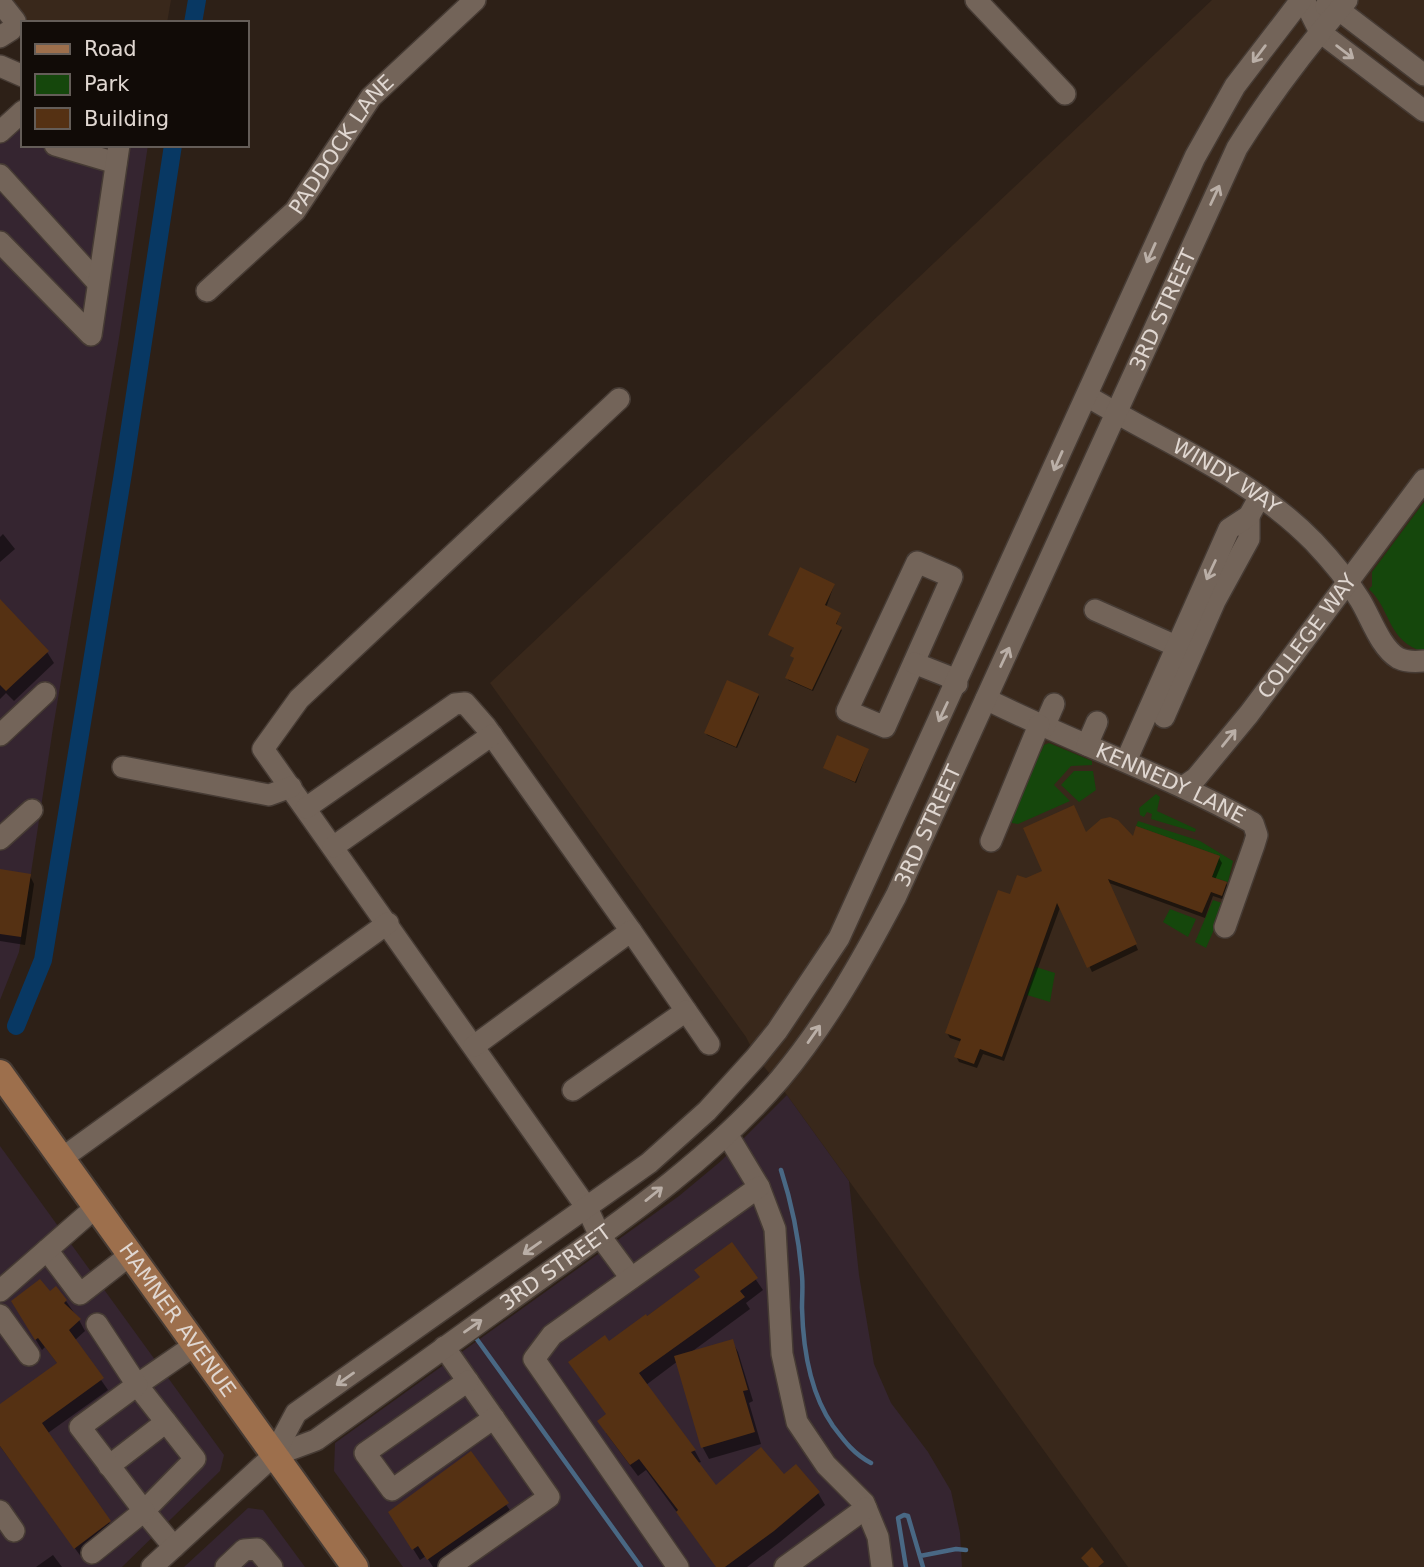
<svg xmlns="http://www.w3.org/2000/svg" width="1424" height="1567" font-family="'DejaVu Sans',sans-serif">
<rect width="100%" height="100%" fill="#2d2017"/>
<path fill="#352530" d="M23 98V145H148L119 338 53 728 19 952 0 1000V119L20 104Z
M787 1095 849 1181 859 1275 874 1364 891 1403 928 1452 951 1491 960 1533 962 1567H403L334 1471 335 1443 679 1196 721 1161Z
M0 1146 224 1455 220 1471 122 1567H0Z
M248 1508 263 1510 305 1567H184Z"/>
<path fill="#39281b" d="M0 0H171L167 23H23V39L7 25Z
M1212 0H1424V1567H1128L787 1095 756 1057 746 1037 490 683Z"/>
<path fill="#15470c" d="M1424 502V652C1387 641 1392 611 1369 589L1372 586V572Z
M1049 743 1092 761V765L1071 766 1054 785 1070 801 1018 824 1012 823 1011 816 1037 751 1041 752 1044 745Z
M1074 771H1093L1096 790 1079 802 1061 785Z
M1156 794 1160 797 1157 811 1196 829 1195 832 1151 819 1152 814 1147 812 1144 817 1140 815 1139 808Z
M1138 821 1200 841 1233 861 1228 882 1212 877 1220 856 1136 826Z
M1213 900 1225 904 1206 948 1195 942Z
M1170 909 1196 919 1188 937 1163 922Z
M1036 967 1055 973 1050 1002 1027 995Z"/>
<path fill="#0007" d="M3 534 15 549 0 562V537Z
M834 585 826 608 840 614 836 626 842 630 813 691 788 680 796 659 792 656 796 649 770 635Z
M0 612 47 652 54 663 14 701 6 693 0 699Z
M758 695 759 697 737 748 707 735 706 733Z
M868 750 856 783 825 768Z
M1086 834 1134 839 1219 858 1222 863 1215 880 1226 883 1229 889 1225 900 1213 896 1205 918 1109 883 1138 950 1092 972 1061 905 1004 1061 983 1054 977 1068 959 1062 956 1056 962 1042 950 1038 947 1033 1011 897 1026 880 1044 872Z
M0 871 30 876 34 884 25 945 0 941Z
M732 1245 763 1290 746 1303 750 1309 690 1353 732 1341 738 1352 753 1401 749 1403 761 1444 709 1459 703 1448 678 1361 646 1385 695 1451 701 1462 697 1463 716 1488 784 1476 818 1493 825 1505 780 1542 747 1567H717L646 1470 638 1476 606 1433 609 1343 701 1278Z
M50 1293 66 1301 79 1320 85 1331 74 1341 108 1390 48 1433 116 1532 82 1558 0 1446V1406L58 1364 45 1347 42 1350 13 1302Z
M470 1453 514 1516 440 1567H433L426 1556 420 1560 397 1523Z
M53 1555 62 1567H36Z"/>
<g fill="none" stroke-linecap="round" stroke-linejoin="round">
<path stroke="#496884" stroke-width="4.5" d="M781 1170C792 1204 799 1239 802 1276 803 1286 802 1297 802 1308 803 1348 810 1393 833 1426 845 1442 854 1454 871 1463
M476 1338 641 1567
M920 1556 956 1549 966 1550
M906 1567 898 1518 904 1515 908 1516 923 1567"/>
<path stroke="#083863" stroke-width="18" d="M193 23 197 0
M16 1026 43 960 123 473 173 145"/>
</g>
<path fill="#553113" d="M800 567 835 584 825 605 841 613 836 624 842 627 812 690 785 678 794 658 790 656 794 648 768 635Z
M0 599 49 651 6 691 0 685Z
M727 680 759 694 736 747 704 733Z
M837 735 869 749 855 782 823 768Z
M1074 805 1086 832 1101 819 1110 817 1118 820 1133 836 1136 826 1220 856 1212 877 1227 882 1222 896 1211 892 1202 913 1108 879 1137 944 1087 968 1057 903 1002 1057 980 1049 974 1064 954 1057 961 1039 945 1033 998 890 1010 894 1017 875 1026 878 1042 871 1023 828Z
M0 869 31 874 21 937 0 934Z
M732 1242 758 1278 740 1291 745 1297 639 1373 696 1450 691 1452 716 1485 761 1447 784 1474 796 1464 820 1492 774 1531 725 1567H716L676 1512 678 1510 639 1459 630 1465 597 1421 606 1414 568 1362 605 1335 609 1341 646 1314 647 1316 700 1277 694 1270Z
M40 1279 50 1291 56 1286 67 1300 64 1303 81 1319 69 1330 104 1378 42 1423 111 1521 74 1549 0 1446V1404L57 1363 38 1338 35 1340 11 1301Z
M733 1339 748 1390 743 1391 755 1432 701 1448 674 1356Z
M471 1451 509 1503 427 1560 418 1546 412 1550 388 1512Z
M1092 1547 1104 1562 1098 1567H1089L1081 1558Z"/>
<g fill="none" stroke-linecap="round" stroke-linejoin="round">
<defs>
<g id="minor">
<path d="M976 0 1065 94"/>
<path d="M1304 0 1320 32 1424 111"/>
<path d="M0 2 15 21 11 30 0 37"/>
<path d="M1326 6 1339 10 1424 75"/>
<path d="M0 66 23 76"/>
<path d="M0 132 23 111"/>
<path d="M55 145 116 163"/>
<path d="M0 175 98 283"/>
<path d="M0 242 91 335 119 145"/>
<path id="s1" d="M207 291 295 211 371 97 475 0"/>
<path id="s2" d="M1087 396C1163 442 1251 477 1314 542 1331 560 1347 579 1360 600 1371 618 1380 647 1398 658 1406 662 1415 662 1424 661"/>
<path d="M619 399 299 699 263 749 587 1208 600 1236 631 1278"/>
<path d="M917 562 952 577 885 727 847 711Z"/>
<path d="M1095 610 1176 646"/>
<path d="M914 663 947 676 957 684"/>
<path id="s3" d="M986 699C1074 743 1167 775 1253 823L1257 835 1254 845 1225 927"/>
<path d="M1164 717 1215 601 1249 539V516"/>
<path d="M1044 727 1054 704"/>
<path d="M0 735 45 693"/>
<path d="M1087 745 1097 722"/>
<path d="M1126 761 1229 529 1249 516 1260 496"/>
<path d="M123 767 269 795 291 787"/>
<path id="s4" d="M1183 787 1196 778 1249 714 1424 480"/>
<path d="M306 808 455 704 465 703 486 727 631 931"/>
<path d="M0 839 32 810"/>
<path d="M991 841 1039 725"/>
<path d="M333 847 492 735"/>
<path d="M474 1046 631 931 709 1044"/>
<path d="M573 1090 686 1011"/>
<path d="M727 1134 759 1187 775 1229 782 1354 797 1422 826 1465 864 1503 878 1537 882 1567"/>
<path d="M61 1159 388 923"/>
<path d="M47 1250 80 1294 130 1255"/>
<path d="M0 1291 96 1207"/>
<path d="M0 1315 29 1355"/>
<path d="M444 1347 549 1497 449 1567"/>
<path d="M468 1381 365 1453 392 1490 494 1418"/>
<path id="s5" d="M273 1456 316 1440C392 1385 468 1330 544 1276 627 1217 714 1156 780 1079 827 1023 862 960 896 896L1237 148C1270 95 1307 47 1347 0"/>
<path d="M109 1466 166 1422"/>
<path d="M0 1511 14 1531"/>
<path d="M174 1547 144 1511 195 1459 137 1385 195 1345"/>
<path d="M92 1553 144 1511 80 1427 137 1385 97 1324"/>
<path d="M152 1567 273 1456 296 1413 649 1163 707 1111 756 1057 777 1031 839 938 1195 157 1235 86 1301 0"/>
<path d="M226 1567 244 1550 257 1549 272 1567"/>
<path d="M678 1567 534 1359 552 1335 759 1187"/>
<path d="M785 1567 866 1508"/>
</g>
<g id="major">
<path id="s6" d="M0 1073 355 1567"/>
</g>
</defs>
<use href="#minor" stroke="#463b34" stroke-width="24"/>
<use href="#major" stroke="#463b34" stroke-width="30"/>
<use href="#minor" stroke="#736459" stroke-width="21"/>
<use href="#major" stroke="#9d6f4c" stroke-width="26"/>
</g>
<defs><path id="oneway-shaft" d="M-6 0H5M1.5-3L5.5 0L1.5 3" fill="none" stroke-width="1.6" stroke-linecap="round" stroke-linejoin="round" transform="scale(1.75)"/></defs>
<g stroke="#baafa7">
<use href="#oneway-shaft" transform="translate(1345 52) rotate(37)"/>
<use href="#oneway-shaft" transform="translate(1259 54) rotate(127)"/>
<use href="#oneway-shaft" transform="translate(1215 195) rotate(-65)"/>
<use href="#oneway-shaft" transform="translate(1151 253) rotate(114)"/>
<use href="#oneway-shaft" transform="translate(1058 461) rotate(114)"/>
<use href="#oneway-shaft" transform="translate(1211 570) rotate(115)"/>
<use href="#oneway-shaft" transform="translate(1005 657) rotate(-65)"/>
<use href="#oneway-shaft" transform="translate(943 712) rotate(115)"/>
<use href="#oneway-shaft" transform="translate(1229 738) rotate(-51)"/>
<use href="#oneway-shaft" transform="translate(814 1034) rotate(-55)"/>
<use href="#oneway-shaft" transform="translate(654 1194) rotate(-39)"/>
<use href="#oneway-shaft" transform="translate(532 1248) rotate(145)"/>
<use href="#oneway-shaft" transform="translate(473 1326) rotate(-35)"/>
<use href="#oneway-shaft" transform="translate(345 1379) rotate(145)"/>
</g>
<g text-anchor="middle" stroke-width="5" stroke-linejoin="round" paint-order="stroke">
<g font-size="21" fill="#e0d7d1" stroke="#110b07">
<text dy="7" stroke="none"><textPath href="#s1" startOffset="200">PADDOCK LANE</textPath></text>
<text dy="7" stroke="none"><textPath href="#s5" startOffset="1496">3RD STREET</textPath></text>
<text dy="7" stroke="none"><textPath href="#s2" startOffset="161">WINDY WAY</textPath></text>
<text dy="7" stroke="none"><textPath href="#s4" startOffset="196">COLLEGE WAY</textPath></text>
<text dy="7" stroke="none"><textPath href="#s3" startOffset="203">KENNEDY LANE</textPath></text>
<text dy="7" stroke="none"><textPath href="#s5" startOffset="929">3RD STREET</textPath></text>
<text dy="7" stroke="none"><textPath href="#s5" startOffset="341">3RD STREET</textPath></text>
<text dy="7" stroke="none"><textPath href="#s6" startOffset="304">HAMNER AVENUE</textPath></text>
</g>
</g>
<rect x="21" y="21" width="228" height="126" fill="#110b07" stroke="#645d58" stroke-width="2"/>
<rect x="35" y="44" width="35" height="10" fill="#9d6f4c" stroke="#645d58" stroke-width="2"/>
<text x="84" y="56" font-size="21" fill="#e0d7d1">Road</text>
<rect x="35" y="74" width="35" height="21" fill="#15470c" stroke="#645d58" stroke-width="2"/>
<text x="84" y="91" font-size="21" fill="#e0d7d1">Park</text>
<rect x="35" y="108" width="35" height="21" fill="#553113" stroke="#645d58" stroke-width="2"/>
<text x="84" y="126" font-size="21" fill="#e0d7d1">Building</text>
</svg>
